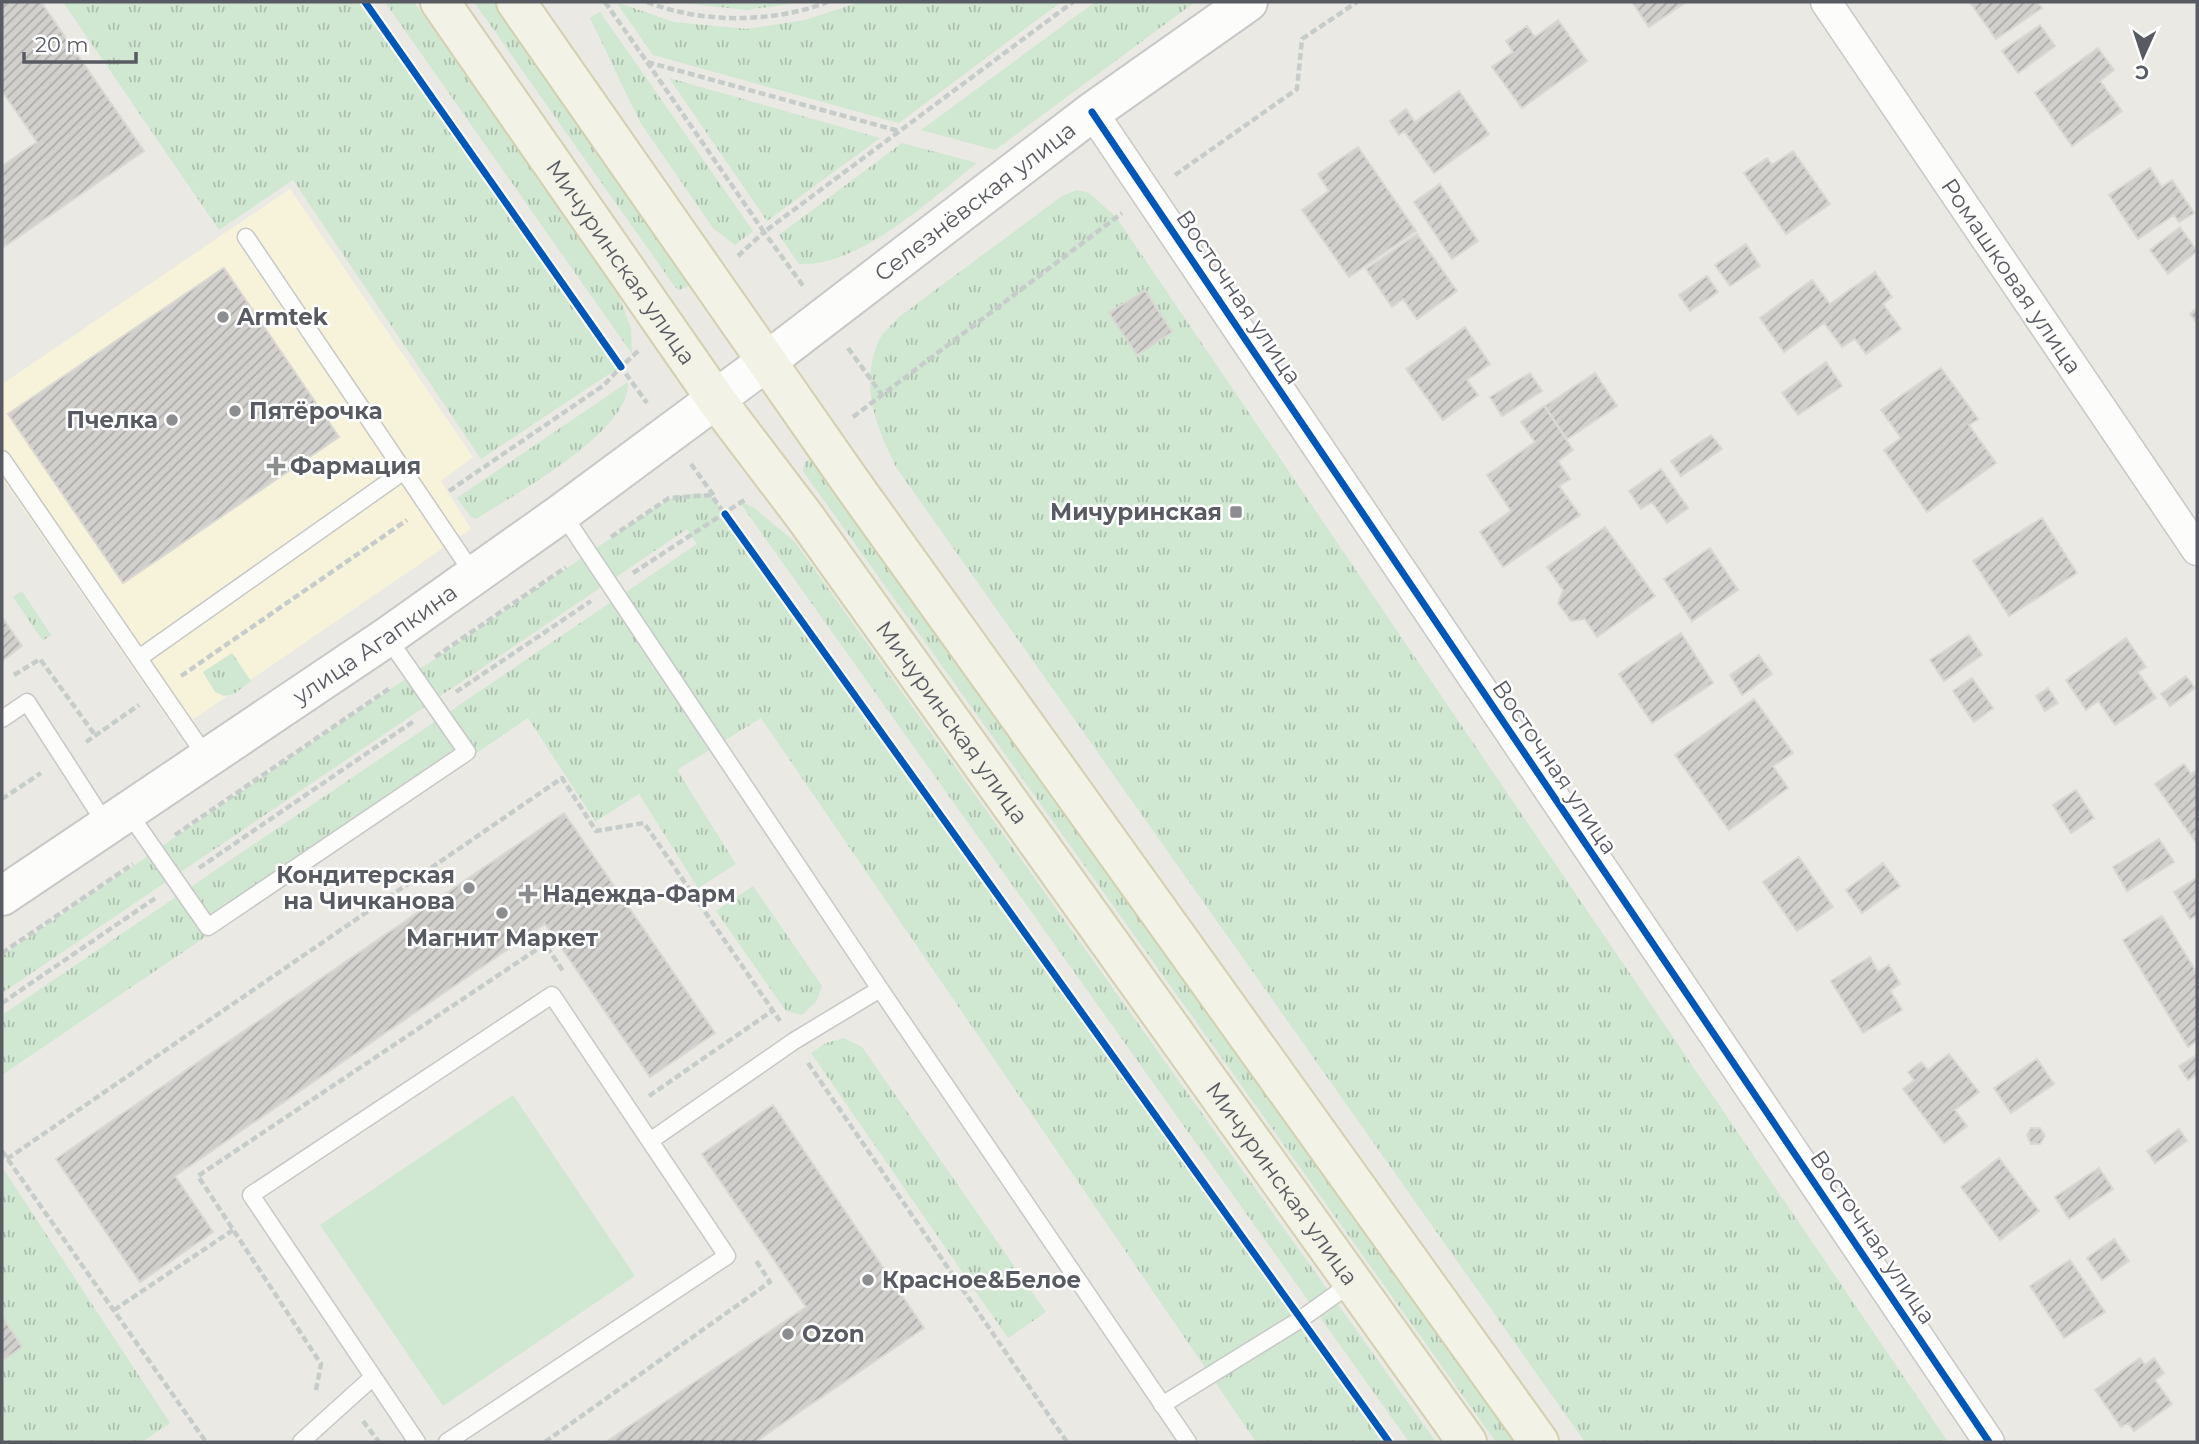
<svg xmlns="http://www.w3.org/2000/svg" width="2199" height="1444" font-family="Montserrat,sans-serif">
<defs>
<pattern id="grass-tufts" width="24" height="20" patternUnits="userSpaceOnUse" patternTransform="scale(1.75)"><rect width="24" height="20" fill="#d0e7d1"/><path d="M3 7l-1-3M5 7V3M7 7l1-3M15 17l-1-3M17 17v-4M19 17l1-3" fill="none" stroke="#acbead"/></pattern>
<pattern id="building-hatch" width="6" height="6" patternUnits="userSpaceOnUse" patternTransform="scale(1.75)"><rect width="6" height="6" fill="#d1d0cd"/><path d="M-1 1l2-2M0 6l6-6M5 7l2-2" fill="none" stroke="#adacaa"/></pattern>
</defs>
<rect width="100%" height="100%" fill="#eae9e3"/>
<path fill="#f6f3da" d="M290 189 473 457 441 481 471 529 176 731 2 478V384Z"/>
<path fill="url(#grass-tufts)" d="M63 2H362L618 368 481 459 293 180 219 230Z
M385 2H414L617 291 631 328 632 354Z
M474 2H496L689 277 688 286 679 290 675 287Z
M616 2 674 22 747 29 805 20 860 2H1061L899 123 653 55Z
M675 2H804L747 10Z
M1095 2H1195L995 150 921 130Z
M600 12 753 231 735 245 713 228 640 122 590 18Z
M669 78 880 138 767 221Z
M902 143 977 163C930 199 860 267 799 264L779 235Z
M1077 190 1089 193 1116 217 1948 1442H1585L896 467C876 425 860 389 878 342 882 333 893 324 899 317L1062 196Z
M628 382C631 432 514 494 476 519L471 517 457 498Z
M812 459 1517 1442H1496L803 471 805 462Z
M698 493 711 495 1389 1442H1256L761 718 677 770 736 864 698 888 639 794 596 821 603 833 528 718 2 1075V1015L697 544 687 529 2 993V956L659 505 678 496Z
M738 500 754 508 795 542 1436 1442H1409Z
M22 591 51 635 43 641 13 597Z
M232 653 251 681 234 694 224 696 215 692 203 672Z
M753 886 822 986 816 1002 802 1015 786 1011 716 911Z
M844 1038 862 1047 1046 1312 1008 1338 811 1053 826 1043Z
M2 1167 170 1423 142 1442H2Z"/>
<path fill="#d0e7d1" d="M513 1095 635 1276 443 1406 320 1225Z"/>
<path fill="url(#building-hatch)" stroke="#d9d8d2" stroke-width="2" d="M2 2H41L144 151 2 248V166L37 142 2 91Z
M1632 2H1686L1649 27Z
M1974 2H2037L2042 8 1996 39 1971 4Z
M1558 20 1587 61 1522 108 1492 67 1513 52 1506 41 1527 26 1535 37Z
M2040 25 2055 46 2018 73 2002 51Z
M2098 48 2114 70 2100 81 2122 111 2072 146 2035 93Z
M1459 91 1489 134 1434 173 1404 131 1399 135 1390 121 1406 109 1415 122Z
M1358 147 1416 231 1349 277 1302 210 1329 191 1318 174Z
M1793 151 1830 204 1786 234 1744 173 1767 158 1772 165Z
M2150 168 2162 187 2172 180 2194 213 2179 222 2174 215 2138 239 2109 195Z
M1440 184 1478 241 1452 259 1414 202Z
M2180 227 2197 251 2168 274 2150 250Z
M1417 234 1457 291 1417 319 1403 299 1392 307 1366 269Z
M1746 244 1760 266 1730 286 1715 265Z
M224 268 339 437 123 583 8 414Z
M1875 272 1892 297 1883 304 1901 329 1866 354 1855 339 1842 347 1824 323 1784 352 1760 318 1812 280 1830 304Z
M1707 276 1718 292 1690 311 1679 295Z
M1145 290 1172 332 1137 355 1109 313Z
M2197 308V323L2190 314Z
M1465 327 1490 364 1467 380 1478 395 1443 420 1406 369Z
M1826 362 1842 386 1798 415 1782 393Z
M1941 368 1978 419 1969 425 1996 463 1927 512 1884 450 1901 438 1881 410Z
M1530 373 1542 391 1502 416 1490 397Z
M1595 373 1617 406 1567 439 1545 406Z
M1544 406 1573 450 1558 461 1570 479 1559 486 1580 515 1503 567 1480 532 1511 511 1487 475 1535 442 1521 422Z
M1711 435 1722 449 1681 476 1671 461Z
M1661 469 1688 508 1667 523 1652 502 1641 509 1629 491Z
M2042 518 2077 573 2009 616 1973 561Z
M1605 527 1655 596 1597 637 1585 619 1571 621 1558 603 1563 590 1547 567Z
M1710 548 1738 590 1692 621 1664 579Z
M2 617 22 646 2 661Z
M1681 633 1713 683 1652 723 1619 674Z
M1969 635 1982 655 1944 681 1930 660Z
M2126 638 2146 667 2138 672 2156 698 2115 725 2098 701 2086 710 2066 680Z
M1759 655 1772 674 1742 695 1730 675Z
M2186 676 2195 688 2170 706 2161 694Z
M1972 678 1993 708 1974 722 1953 691Z
M2048 688 2058 703 2045 711 2036 696Z
M1754 699 1793 753 1773 766 1788 788 1729 830 1675 755Z
M2184 764 2191 774 2197 770V844L2155 784Z
M2076 790 2094 818 2071 833 2053 805Z
M564 813 715 1033 650 1077 545 924 175 1176 213 1232 140 1282 56 1159Z
M2159 839 2174 862 2127 891 2113 867Z
M1799 857 1833 907 1797 931 1763 882Z
M1883 863 1900 886 1862 913 1846 890Z
M2197 878V915L2190 919 2174 892Z
M2162 916 2197 973V1041L2188 1047 2123 940Z
M1870 957 1878 972 1889 965 1900 984 1890 990 1902 1010 1863 1033 1831 981Z
M1949 1054 1979 1092 1955 1110 1967 1126 1944 1143 1903 1089 1914 1080 1908 1072 1921 1062 1928 1070Z
M2197 1055V1075L2188 1080 2179 1066Z
M2037 1059 2054 1084 2011 1113 1994 1088Z
M773 1105 924 1328 755 1442H606L806 1307 702 1154Z
M2031 1128H2040L2045 1136 2040 1144H2031L2027 1135Z
M2179 1129 2187 1141 2155 1163 2147 1151Z
M1999 1158 2039 1211 2000 1240 1961 1187Z
M2099 1168 2113 1189 2069 1219 2055 1197Z
M2114 1239 2129 1261 2102 1280 2087 1258Z
M2070 1260 2105 1312 2064 1338 2030 1286Z
M2 1316 22 1347 2 1361Z
M2140 1358 2145 1365 2154 1358 2164 1373 2155 1380 2172 1404 2134 1431 2128 1423 2121 1427 2095 1390Z"/>
<g fill="none" stroke-linecap="round" stroke-linejoin="round">
<defs>
<path id="service" d="M246 237 474 575
M2 459 207 758
M562 513 880 989 794 1041 650 1141
M139 658 404 471
M2 719 27 702 107 826
M128 812 208 927 467 752 387 637
M880 989 1188 1442
M1162 1405 1301 1319 1353 1282
M301 1442 373 1377
M417 1442 251 1195 552 995 727 1256 447 1442"/>
<g id="minor">
<path id="s1" d="M1826 2 2197 550"/>
<path d="M1092 112 1989 1442"/>
</g>
<g id="tertiary">
<path id="s2" d="M767 361 1092 112 1248 2"/>
</g>
<g id="secondary">
<path id="s3" d="M2 896 387 637 562 513 767 361"/>
</g>
<g id="primary">
<path id="s4" d="M440 2 717 401 805 517 1467 1442"/>
<path d="M516 2 853 485 1539 1442"/>
</g>
</defs>
<use href="#service" stroke="#c7c8c7" stroke-width="19"/>
<use href="#minor" stroke="#c7c8c7" stroke-width="33"/>
<use href="#tertiary" stroke="#c7c8c7" stroke-width="42"/>
<use href="#secondary" stroke="#c8c8c8" stroke-width="42"/>
<use href="#primary" stroke="#d3cfb0" stroke-width="42"/>
<path stroke="#c6ccca" stroke-width="4.5" stroke-dasharray="7 3.5" stroke-linecap="butt" d="M605 2 647 62 899 131
M647 2C704 24 772 23 828 2
M647 62 764 232 1073 2
M1175 175 1297 89 1302 39 1357 2
M738 256 764 232 804 287
M848 348 882 395
M638 351 621 367 647 403
M853 417 1122 213
M691 464 714 496
M449 491 604 385 621 367
M611 537 669 498 711 495 725 514
M633 573 746 499
M435 657 566 567
M14 675 40 659 95 735
M181 676 407 520
M456 692 591 601
M86 742 139 705
M2 799 41 773
M175 835 390 688
M199 868 414 721
M2 953 133 864
M2 1003 157 897
M808 1063 1067 1442
M649 1096 772 1011
M2 1151 206 1442
M7 1159 562 778 596 831 644 823 780 1021
M114 1310 233 1230
M316 1390 321 1364 198 1176 545 944 563 971
M363 1421 379 1442
M545 1442 770 1282 755 1259"/>
<use href="#service" stroke="#fcfcfb" stroke-width="16"/>
<use href="#minor" stroke="#fcfcfb" stroke-width="30"/>
<use href="#tertiary" stroke="#fcfcfb" stroke-width="38"/>
<use href="#secondary" stroke="#fcfcfb" stroke-width="38"/>
<use href="#primary" stroke="#f2f2e6" stroke-width="38"/>
<defs>
<path id="cycleway" d="M365 2 621 367
M1092 112 1989 1442
M725 514 1389 1442"/>
</defs>
<use href="#cycleway" stroke="#fff" stroke-width="11"/>
<use href="#cycleway" stroke="#0057b8" stroke-width="7"/>
</g>
<g fill="#8c8d8f" stroke="#fff" stroke-width="2.5">
<circle cx="223" cy="317" r="7"/>
<circle cx="235" cy="411" r="7"/>
<circle cx="172" cy="420" r="7"/>
<path d="M272.5 455.5h7v7h7v7h-7v7h-7v-7h-7v-7h7z"/>
<rect x="1229" y="505" width="14" height="14" rx="3.5"/>
<circle cx="469" cy="888" r="7"/>
<path d="M524.5 883.5h7v7h7v7h-7v7h-7v-7h-7v-7h7z"/>
<circle cx="502" cy="913" r="7"/>
<circle cx="868" cy="1280" r="7"/>
<circle cx="788" cy="1334" r="7"/>
</g>
<g text-anchor="middle" stroke-width="5" stroke-linejoin="round" paint-order="stroke">
<g font-size="23" fill="#595b62" stroke="#fff">
<text dy="8" stroke="none"><textPath href="#s2" startOffset="262">Селезнёвская улица</textPath></text>
<text dy="8" stroke="none"><textPath href="#s4" startOffset="317">Мичуринская улица</textPath></text>
<text dy="8" stroke="none"><textPath href="#s1" startOffset="331">Ромашковая улица</textPath></text>
<text transform="translate(1239 297) rotate(56)" y="8">Восточная улица</text>
<text dy="8" stroke="none"><textPath href="#s3" startOffset="450">улица Агапкина</textPath></text>
<text dy="8" stroke="none"><textPath href="#s4" startOffset="884">Мичуринская улица</textPath></text>
<text transform="translate(1555 767) rotate(56)" y="8">Восточная улица</text>
<text dy="8" stroke="none"><textPath href="#s4" startOffset="1451">Мичуринская улица</textPath></text>
<text transform="translate(1873 1237) rotate(56)" y="8">Восточная улица</text>
</g>
<g font-size="23" font-weight="bold" fill="#595b62" stroke="#fff" text-anchor="start">
<text x="237" y="325">Armtek</text>
<text x="249" y="419">Пятёрочка</text>
<text x="158" y="428" text-anchor="end">Пчелка</text>
<text x="290" y="474">Фармация</text>
<text x="1222" y="520" text-anchor="end">Мичуринская</text>
<text x="455" y="883" text-anchor="end">Кондитерская<tspan x="455" dy="26">на Чичканова</tspan></text>
<text x="542" y="902">Надежда-Фарм</text>
<text x="502" y="946" text-anchor="middle">Магнит Маркет</text>
<text x="882" y="1288">Красное&amp;Белое</text>
<text x="802" y="1342">Ozon</text>
</g>
</g>
<rect width="2199" height="1444" fill="none" stroke="#595b62" stroke-width="7"/>
<g transform="translate(2143 56) rotate(183)" stroke="#ffffff" stroke-width="5" paint-order="stroke">
<path d="M0-5L12 26L0 18L-12 26Z" fill="#595b62"/>
<text y="-10" font-size="19" font-weight="bold" text-anchor="middle" fill="#595b62">С</text>
</g>
<path d="M24 52v10h112v-10" fill="none" stroke="#595b62" stroke-width="3.5"/>
<text x="35" y="52" font-size="21" fill="#595b62" stroke="#ffffff" stroke-width="5" paint-order="stroke">20 m</text>
</svg>
